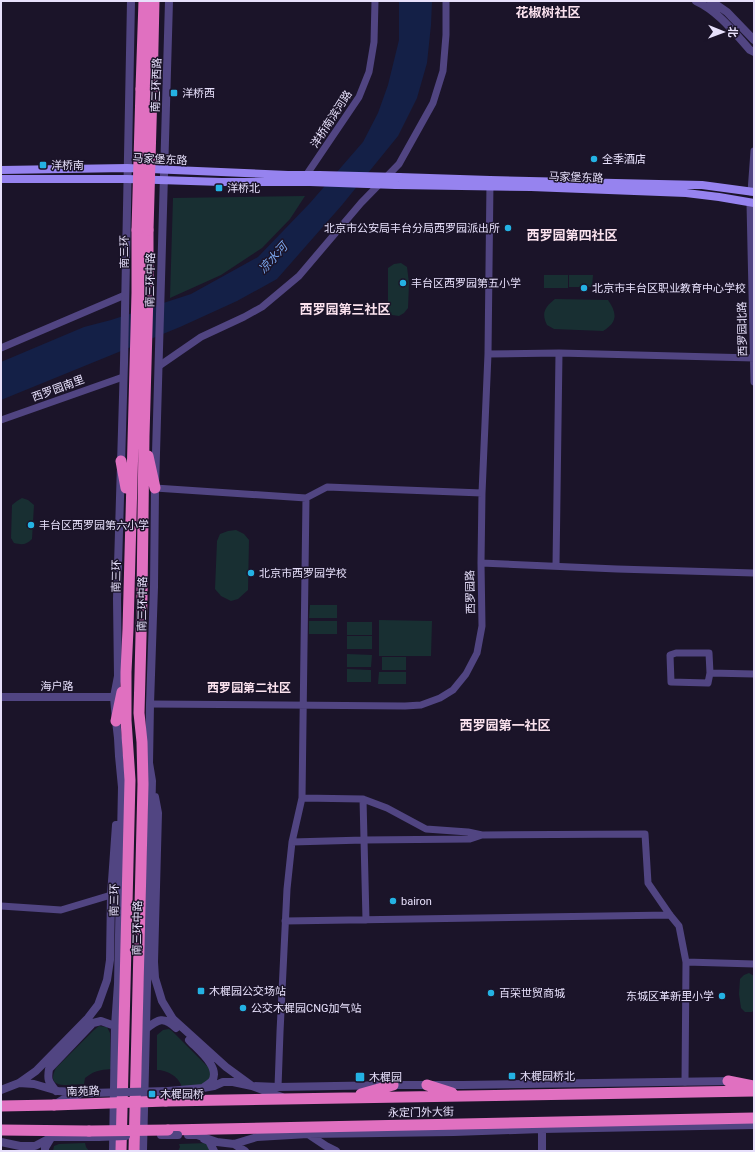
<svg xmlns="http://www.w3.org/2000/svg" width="755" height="1152" font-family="Roboto,'Noto Sans SC',sans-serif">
<rect width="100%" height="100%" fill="#1b1429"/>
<path fill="#182f32" d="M305 196 290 219 262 248 221 275 170 298 173 198Z
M401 263 407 267 409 283 408 308 404 313 399 316 392 315 388 311V268L394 264Z
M544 275H568V288H544Z
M569 275H593L592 287H569Z
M555 299 608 300C617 313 618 322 603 331L554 329 547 325C541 313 545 307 555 299Z
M22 498 28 500 34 505 32 539C26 545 22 545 14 543L11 538 12 505 17 501Z
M236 530 244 534 249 540 248 590 238 599 231 601 221 596 215 589 217 541 220 534 228 531Z
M310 605H337V618H309Z
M379 620 432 621 431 656H379Z
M309 621H337V634H309Z
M347 622H372V635H347Z
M347 636H372V649H347Z
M347 654 372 655 371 667H347Z
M382 657H406V670H382Z
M347 669 371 670V682H347Z
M379 672H406V684H378Z
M749 973 754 976V1010L752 1012H745L741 1008 739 994 740 979 744 975Z
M99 1026 107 1027 110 1033 111 1069C99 1070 94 1071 85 1078L84 1084C71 1084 44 1091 56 1068L94 1030Z
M169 1029 172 1031 210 1069V1083L182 1088C180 1077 167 1070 157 1070V1035L163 1030Z
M85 1143 86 1147 89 1151H53L54 1146 59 1144Z
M207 1143 212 1151H178L180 1147 179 1144Z"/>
<path fill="#142047" d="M399 1H432L431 25 427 63 417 98 398 136 342 205 277 279 237 301 180 327 1 400V362L84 327 111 320 191 294 258 257 310 203 363 142 378 113 388 85 399 40Z"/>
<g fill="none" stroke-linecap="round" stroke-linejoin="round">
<path stroke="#514582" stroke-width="7" d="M307 174 359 97 369 72 374 42 375 1
M751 192 754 151
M750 203 754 382
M1 348 125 295
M488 354 559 353 754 358
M159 366 201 337 244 317 262 307 299 276 361 203 399 164 433 103 443 71 446 35V1
M1 420 123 377
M155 488 306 498 327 487 482 493
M481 563 617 569 754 573
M556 566 559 353
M676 653H709L710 673 708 683 671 682 670 655Z
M710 673 754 674
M150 704 405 706 421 705 440 698 453 690 466 674 477 653 482 626 481 563 482 493 488 354 490 182
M302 798 363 799 387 808 426 829 468 832 482 835
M363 799 366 920
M292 842 364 840 470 839 482 835 645 834 648 883 670 915 679 926 686 962 685 1082
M1 906 61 910 111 895
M285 921 670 915
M686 962 754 964
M278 1087 280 1032 287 889 292 842 302 798 306 498"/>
<path stroke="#514582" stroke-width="8" d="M696 1C718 11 734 32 750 50L754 52
M711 1 727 12 754 40
M1 697H114
M155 797 158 813 154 962 155 978 162 1001 173 1019 226 1067 252 1086 268 1092 282 1097
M146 1029C158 1019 164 1016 176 1028
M189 1040C197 1049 221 1067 212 1081 210 1083 207 1085 204 1087
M19 1083 34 1084 58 1091 89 1093
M1 1090 19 1083 36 1071 88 1018 98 1005 107 980 110 960 111 895 116 825
M56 1091C49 1082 47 1081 49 1069L93 1023 101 1021 115 1026
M168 1091 203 1088 214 1086 223 1082H233L252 1086 278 1087 393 1085H462L733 1081
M54 1105 64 1099 78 1095
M542 1129V1151
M308 1134 326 1146 336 1151
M188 1135H197L217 1142 234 1144 257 1137 308 1134 454 1132 542 1129 754 1125
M204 1139 209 1141 214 1151
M1 1142 20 1146H35L52 1137H98
M234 1144 245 1151
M45 1151V1148L51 1138
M113 1151 115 1026 118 984 122 787 119 756 118 738 116 721 114 697 118 676 117 599 124 363 131 1
M143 1151 152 781 149 763 150 704 154 587 155 488 169 1"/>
<path stroke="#9683ef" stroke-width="8" d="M1 170 127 168 288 175H319
M399 177 490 180 702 185 754 192
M1 179H127L222 182H310
M396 185 531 187 686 193 719 197 754 203"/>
<path stroke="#e070c0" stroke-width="11" d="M141 89 144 1
M152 90 154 1
M148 456 155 488
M121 461 126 488
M116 721 122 692
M728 1081 753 1086
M427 1085 452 1093
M361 1094 393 1085
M166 1101 754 1091
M1 1106 54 1105
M1 1130 89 1131
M168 1130 754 1118
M121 1151 130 780 126 720V672L128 629 137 293V230
M134 1151 143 784 142 742 139 713 142 598 144 436 148 293V230"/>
<path stroke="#514582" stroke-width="8" d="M89 1093 168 1091
M161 1135H178
M98 1137 126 1136"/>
<path stroke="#9683ef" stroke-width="8" d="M319 175 399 177
M310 182 396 185"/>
<path stroke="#e070c0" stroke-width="11" d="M137 230 141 89
M148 230 152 90
M54 1105 166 1101
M89 1131 168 1130"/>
</g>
<g fill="#24b2e3" stroke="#1b1429" stroke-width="1.5">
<rect x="170" y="89" width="8" height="8" rx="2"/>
<circle cx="594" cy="159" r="4"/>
<rect x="39" y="161" width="8" height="8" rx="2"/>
<rect x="215" y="184" width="8" height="8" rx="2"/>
<circle cx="508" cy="228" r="4"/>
<circle cx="403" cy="283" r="4"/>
<circle cx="584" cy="288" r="4"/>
<circle cx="31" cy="525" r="4"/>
<circle cx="251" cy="573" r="4"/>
<circle cx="393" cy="901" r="4"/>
<rect x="197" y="987" width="8" height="8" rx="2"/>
<circle cx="491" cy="993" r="4"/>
<circle cx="722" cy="996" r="4"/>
<circle cx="243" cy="1008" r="4"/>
<rect x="508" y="1072" width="8" height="8" rx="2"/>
<rect x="355" y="1072" width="10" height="10" rx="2"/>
<rect x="148" y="1090" width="8" height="8" rx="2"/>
</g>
<g text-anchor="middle" stroke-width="3" stroke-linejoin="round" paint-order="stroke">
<g font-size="11" fill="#e7e0fb" stroke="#1b1429">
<text transform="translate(156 85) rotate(-88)" y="4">南三环西路</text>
<text transform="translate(331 119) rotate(-57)" y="4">洋桥南滨河路</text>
<text transform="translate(160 159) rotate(3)" y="4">马家堡东路</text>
<text transform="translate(576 177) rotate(2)" y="4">马家堡东路</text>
<text transform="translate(124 252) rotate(-90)" y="4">南三环</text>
<text transform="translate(150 280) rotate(-89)" y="4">南三环中路</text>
<text transform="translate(742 329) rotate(-91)" y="4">西罗园北路</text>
<text transform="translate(58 388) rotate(-20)" y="4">西罗园南里</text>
<text transform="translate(116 576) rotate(-89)" y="4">南三环</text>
<text transform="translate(470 592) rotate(-91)" y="4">西罗园路</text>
<text transform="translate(142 604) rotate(-89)" y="4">南三环中路</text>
<text x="57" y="690">海户路</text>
<text transform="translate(114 900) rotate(-89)" y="4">南三环</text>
<text transform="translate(137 928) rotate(-89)" y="4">南三环中路</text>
<text transform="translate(83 1091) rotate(-2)" y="4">南苑路</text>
<text transform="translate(421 1112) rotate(-1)" y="4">永定门外大街</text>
</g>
<g font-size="11" fill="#e7e0fb" stroke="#1b1429" text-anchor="start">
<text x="182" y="97">洋桥西</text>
<text x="602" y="163">全季酒店</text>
<text x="51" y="169">洋桥南</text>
<text x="227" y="192">洋桥北</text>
<text x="500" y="232" text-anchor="end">北京市公安局丰台分局西罗园派出所</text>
<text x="411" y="287">丰台区西罗园第五小学</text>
<text x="592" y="292">北京市丰台区职业教育中心学校</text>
<text x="39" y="529">丰台区西罗园第六小学</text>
<text x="259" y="577">北京市西罗园学校</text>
<text x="401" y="905">bairon</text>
<text x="209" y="995">木樨园公交场站</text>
<text x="499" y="997">百荣世贸商城</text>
<text x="714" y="1000" text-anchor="end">东城区革新里小学</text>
<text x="251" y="1012">公交木樨园CNG加气站</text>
<text x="520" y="1080">木樨园桥北</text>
<text x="369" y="1081">木樨园</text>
<text x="160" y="1098">木樨园桥</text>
</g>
<g font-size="12" font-style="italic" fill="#7ba7ee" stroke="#1b1429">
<text transform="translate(273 258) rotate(-48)" y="4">凉水河</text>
</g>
<g font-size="12" font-weight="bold" fill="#fbe2ee" stroke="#1b1429">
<text x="249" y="692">西罗园第二社区</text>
</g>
<g font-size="13" font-weight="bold" fill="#fbe2ee" stroke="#1b1429">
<text x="548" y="17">花椒树社区</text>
<text x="572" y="240">西罗园第四社区</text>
<text x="345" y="314">西罗园第三社区</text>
<text x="505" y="730">西罗园第一社区</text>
</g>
</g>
<rect width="755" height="1152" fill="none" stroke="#e7e0fb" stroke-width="4"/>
<g transform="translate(723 32) rotate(91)" stroke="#1b1429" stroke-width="3" paint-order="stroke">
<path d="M0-3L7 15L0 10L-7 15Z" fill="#e7e0fb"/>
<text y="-6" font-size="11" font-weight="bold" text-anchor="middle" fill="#e7e0fb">北</text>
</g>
</svg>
